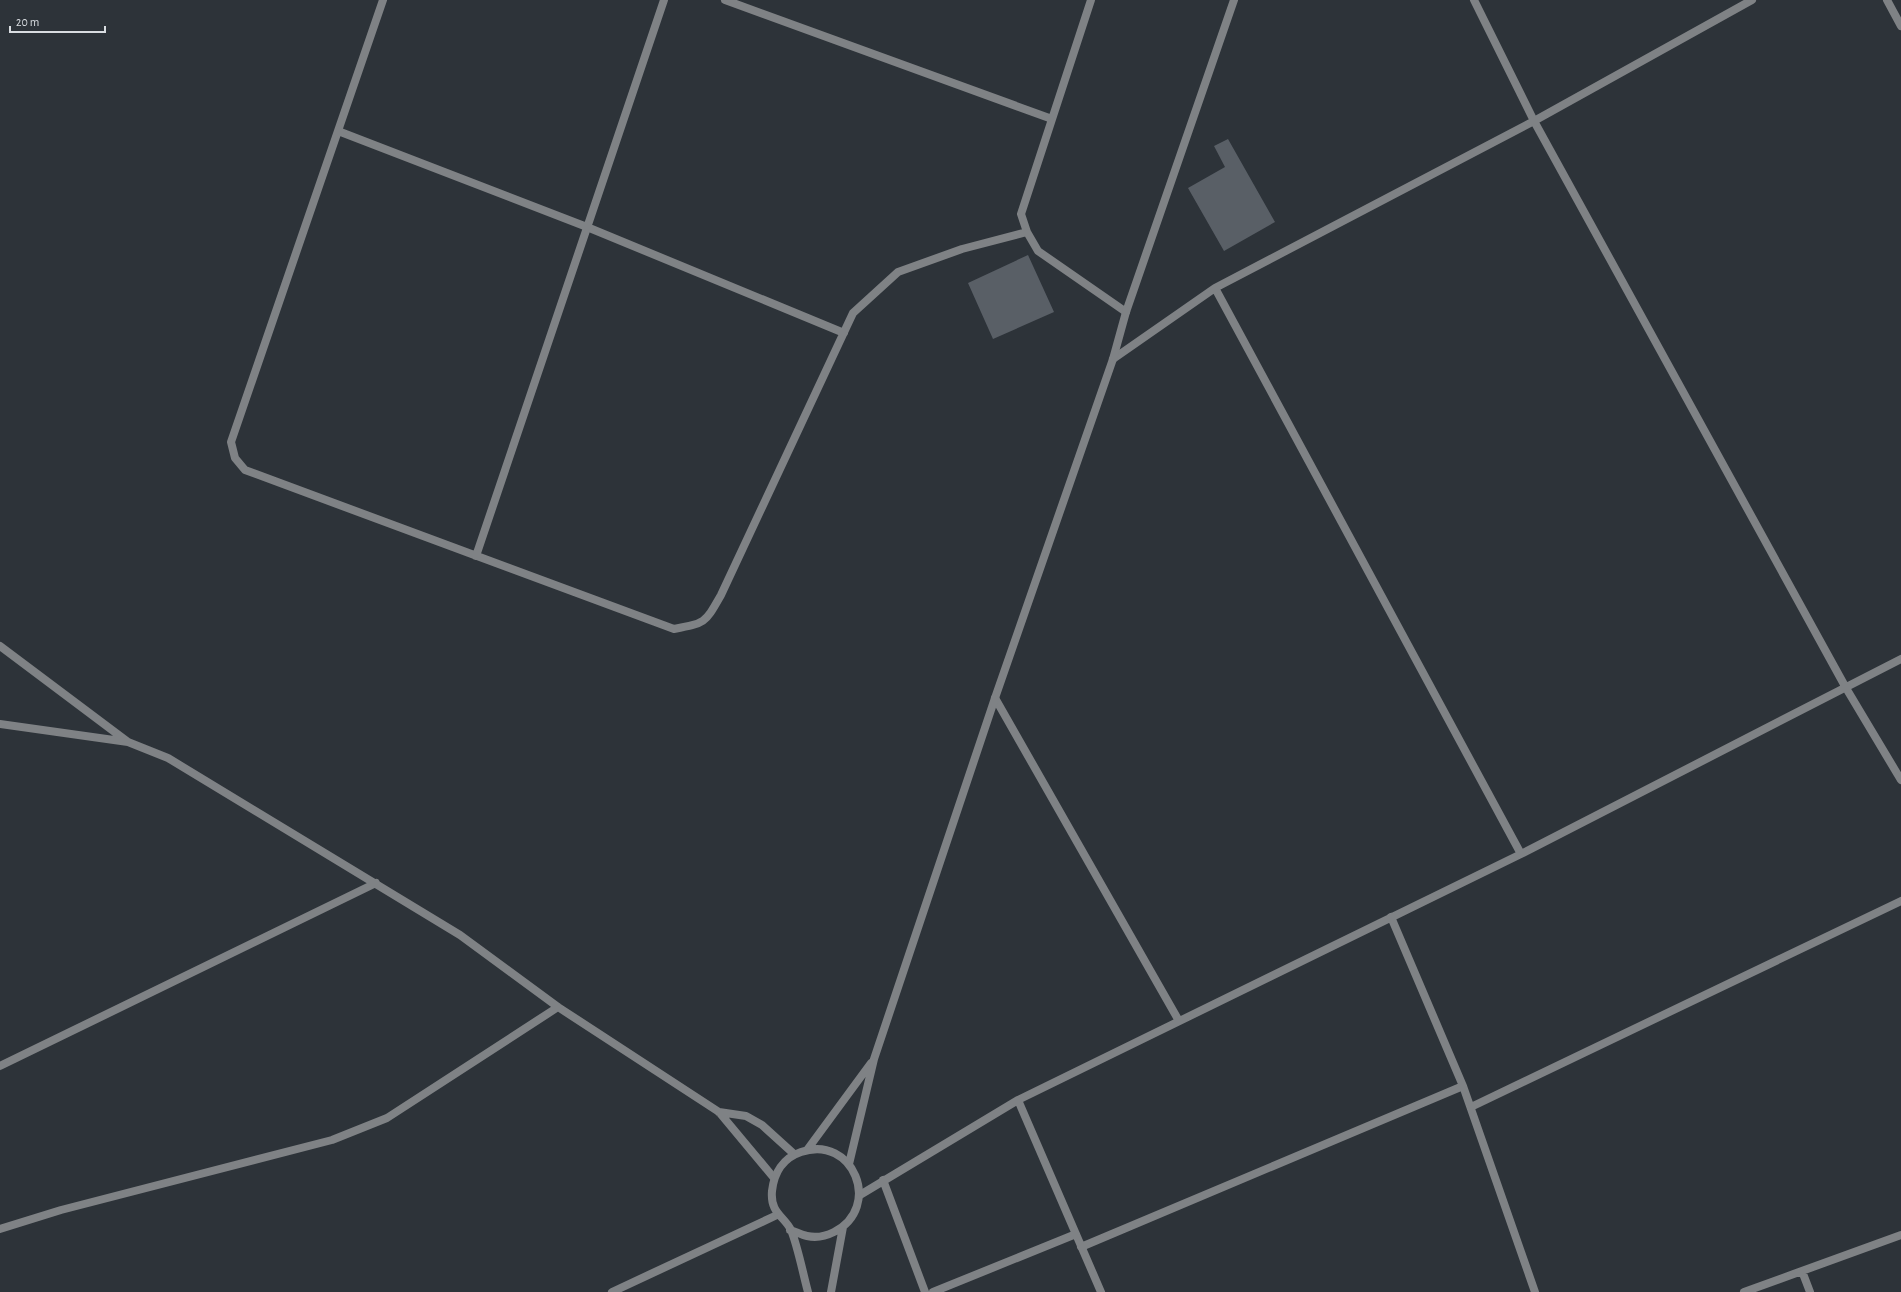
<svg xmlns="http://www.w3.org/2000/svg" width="1901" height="1292" font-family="'Alegreya Sans',sans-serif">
<rect width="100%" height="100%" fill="#2d3339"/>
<path fill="#595f66" d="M1228 139 1275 222 1224 251 1188 188 1225 167 1214 146Z
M1028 255 1054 312 993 339 968 283Z"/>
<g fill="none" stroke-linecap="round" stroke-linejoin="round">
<path stroke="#7f8285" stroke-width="8" d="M383 0 231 442 235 458 245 470 674 629C706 623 705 623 721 595L853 313 898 272 962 249 1027 232
M725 0 1052 119
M1091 0 1021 214 1027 232 1038 251 1126 312
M338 131 587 227 844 333
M476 556 664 0"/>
<path stroke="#7f8285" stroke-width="8" d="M1474 0 1534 121 1846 688 1901 780
M1887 0 1901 26
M1215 288 1521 854
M1113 359 1215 288 1534 121 1752 0
M0 646 128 742
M995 698 1179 1021
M0 724 128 742 168 758 460 935 558 1007 719 1112 774 1178
M1391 917 1463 1086 1535 1292
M0 1066 376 883
M1018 1100 1101 1292
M1471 1107 1901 901
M719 1112 746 1116 762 1125 794 1154
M883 1180 925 1292
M860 1195 1018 1100 1521 854 1901 659
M0 1229 61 1210 332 1140 387 1118 558 1007
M1081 1247 1463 1086
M1802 1271 1810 1292
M612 1292 777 1215
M933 1292 1076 1234
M1744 1292 1901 1235"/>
<path stroke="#7f8285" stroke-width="8" d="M807 1150 871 1063
M849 1164 874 1059 995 698 1113 359 1126 312 1234 0
M790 1230C796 1232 802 1235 807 1236 816 1238 826 1236 834 1232 883 1207 853 1134 801 1152 783 1158 774 1173 772 1191 770 1213 784 1216 791 1230 798 1247 803 1274 808 1292
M831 1292 843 1227"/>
</g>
<path d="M10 26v6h95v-6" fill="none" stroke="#d9dde1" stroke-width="2"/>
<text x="16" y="26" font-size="12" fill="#d9dde1" stroke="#2d3339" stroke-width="3" paint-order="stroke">20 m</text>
</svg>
